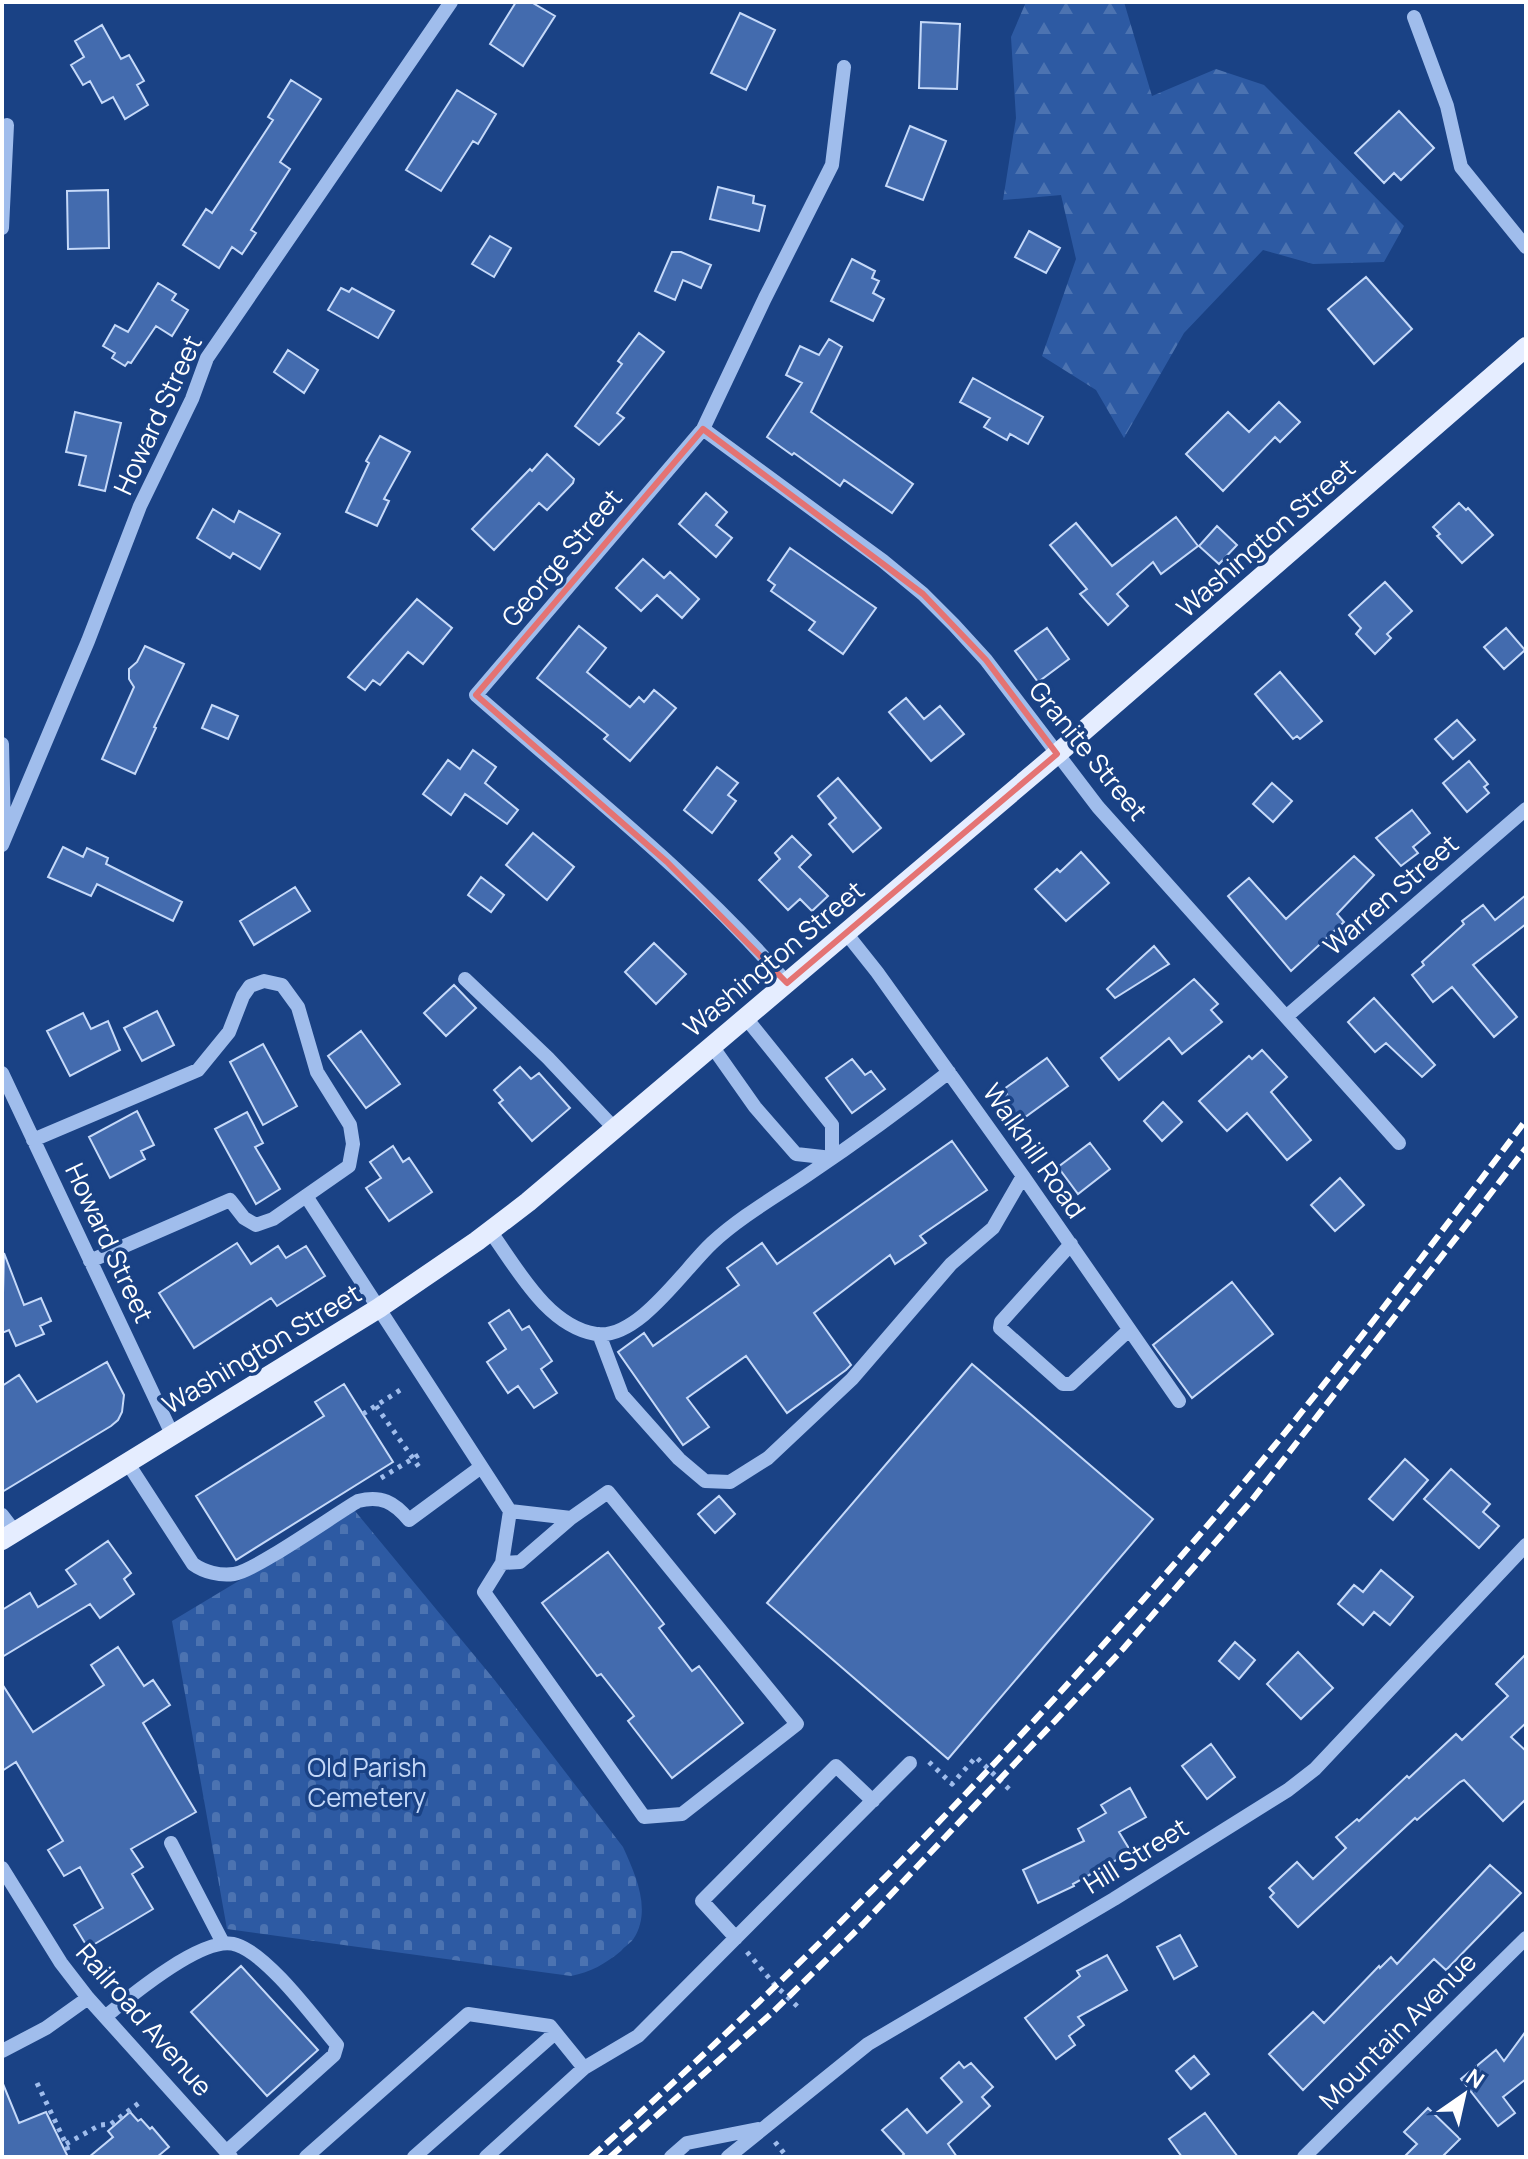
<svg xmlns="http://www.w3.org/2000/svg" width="1528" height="2159" font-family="Manrope,sans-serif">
<defs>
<pattern id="forest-firs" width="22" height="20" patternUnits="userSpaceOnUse" patternTransform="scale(2)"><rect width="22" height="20" fill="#2d5aa3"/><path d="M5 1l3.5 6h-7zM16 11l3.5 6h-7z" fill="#4c73b1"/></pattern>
<pattern id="cemetery-stones" width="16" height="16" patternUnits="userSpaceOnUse" patternTransform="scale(2)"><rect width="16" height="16" fill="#2d5aa3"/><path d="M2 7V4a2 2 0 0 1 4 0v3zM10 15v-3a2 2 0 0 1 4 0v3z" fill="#4c73b1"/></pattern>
</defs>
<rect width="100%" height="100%" fill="#1a4285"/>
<path fill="url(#forest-firs)" d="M1026 2H1124L1152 96 1216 69 1264 85 1404 226 1384 262 1313 264 1263 250 1184 333 1124 438 1096 390 1042 356 1076 259 1061 195 1003 200 1016 118 1011 37Z"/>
<path fill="url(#cemetery-stones)" d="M355 1511 493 1678 623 1847C635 1874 652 1909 634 1938 632 1942 624 1947 621 1951 605 1964 591 1972 571 1976L227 1929 172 1621Z"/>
<path fill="#436bae" stroke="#c5d9f9" stroke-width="2" d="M516 2H531L555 16 523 66 490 44Z
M740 13 775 30 746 90 711 73Z
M921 22 960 24 957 89 919 88Z
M102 25 121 59 129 55 144 81 137 85 148 105 125 119 113 97 102 103 90 81 83 85 71 65 84 57 75 41Z
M291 80 321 99 280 162 290 169 251 230 256 233 242 254 232 247 219 268 183 245 206 209 212 213 273 120 268 117Z
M457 90 496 114 478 144 473 141 441 191 406 170Z
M1399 111 1434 148 1401 180 1394 173 1384 183 1355 153Z
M910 126 946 141 923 200 886 186Z
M718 187 754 196 753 203 765 206 759 231 710 219Z
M108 190 109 248 68 249 67 191Z
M1029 231 1060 248 1046 273 1015 257Z
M490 236 511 248 494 277 472 264Z
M672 252H681L711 265 701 288 683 280 675 300 655 291Z
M852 259 875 271 872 278 879 281 873 293 884 299 873 321 831 301Z
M1366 277 1412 329 1374 364 1328 309Z
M158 283 176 294 172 300 188 310 172 336 156 326 131 363 128 362 125 366 112 358 115 353 103 346 115 325 128 332Z
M341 288 349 292 352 288 394 311 378 338 328 310Z
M639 333 664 352 617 413 624 418 599 445 575 426 622 364 618 361Z
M829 339 842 347 811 412 913 484 892 513 844 480 840 486 794 453 792 455 767 437 802 383 786 375 800 346 819 355Z
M288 350 318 370 304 393 274 372Z
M973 378 1043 417 1028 444 1010 434 1007 440 984 427 990 418 960 402Z
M1279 402 1300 422 1280 442 1275 437 1223 491 1186 454 1228 412 1249 432Z
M75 412 121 423 105 491 79 485 86 456 66 452Z
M380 436 410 452 384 499 389 501 377 526 346 512 369 463 366 461Z
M547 454 574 479 573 483 547 510 539 503 494 550 472 529 530 469 532 471Z
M706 493 727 512 716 525 732 538 716 557 679 524Z
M1459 503 1466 510 1468 508 1493 535 1462 563 1437 536 1440 534 1433 527Z
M213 509 234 522 239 511 280 534 260 569 233 553 230 558 197 538Z
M1176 517 1198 546 1161 574 1153 562 1117 594 1128 606 1108 625 1080 594 1087 589 1050 545 1076 523 1112 566Z
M1217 526 1237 545 1219 564 1199 546Z
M790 548 876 608 843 654 809 630 815 622 771 591 775 585 768 580Z
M643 559 664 578 670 572 699 599 682 618 657 595 641 611 616 588Z
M1385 582 1412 611 1387 634 1391 638 1375 654 1356 634 1361 628 1349 615Z
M417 599 452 628 423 664 408 652 380 685 373 680 365 690 348 677Z
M579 626 606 648 587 672 630 707 639 697 644 702 654 690 676 708 630 761 604 739 608 735 537 678Z
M1047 628 1069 659 1038 682 1015 651Z
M1506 628 1525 650 1504 669 1484 647Z
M145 646 184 664 154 727 156 728 135 774 102 759 134 687 129 679V669L137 662Z
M1280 672 1322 721 1300 739 1297 736 1293 739 1255 694Z
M906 698 924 719 940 706 964 734 931 761 889 712Z
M212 705 238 716 228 739 202 728Z
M1457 720 1475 740 1453 759 1435 739Z
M473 750 496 767 485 783 518 810 507 824 465 794 451 815 423 794 448 760 460 769Z
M1469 761 1488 784 1484 787 1489 793 1467 812 1443 783Z
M717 767 738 783 728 795 736 801 712 833 684 810Z
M838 778 881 828 853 852 829 824 836 818 818 796Z
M1272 783 1292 801 1273 822 1253 804Z
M1412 810 1430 833 1413 847 1418 853 1401 866 1376 838Z
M533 833 574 867 547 900 506 865Z
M792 836 811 855 799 867 828 896 812 911 800 899 788 910 759 880 780 859 775 853Z
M63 847 83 857 87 848 108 858 106 864 182 902 173 921 97 884 91 896 48 877Z
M1081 852 1109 883 1066 921 1035 889 1057 869 1060 872Z
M1354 856 1374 875 1337 914 1344 922 1291 971 1228 896 1249 878 1286 919Z
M481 877 504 895 491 912 468 895Z
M295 887 310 911 254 945 240 921Z
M1526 895V924L1473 965 1517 1017 1494 1037 1452 987 1433 1002 1412 975 1424 965 1422 962 1464 924 1462 921 1483 905 1495 920Z
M654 943 686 974 656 1004 625 972Z
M1154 946 1169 964 1115 998 1107 989Z
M1194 979 1218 1004 1211 1010 1222 1022 1182 1054 1169 1038 1119 1080 1101 1058Z
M454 985 476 1008 446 1036 424 1013Z
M1374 998 1435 1065 1422 1077 1386 1043 1375 1052 1348 1022Z
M157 1011 174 1045 142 1061 124 1028Z
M83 1013 91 1029 108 1021 120 1050 70 1076 47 1031Z
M361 1031 400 1084 366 1108 328 1056Z
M263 1044 297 1106 263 1125 230 1062Z
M1262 1050 1287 1077 1271 1092 1311 1140 1287 1160 1247 1113 1227 1131 1199 1101 1249 1056 1252 1059Z
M1047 1058 1068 1086 1017 1123 999 1099 1007 1094 1004 1089Z
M852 1059 865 1075 871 1071 885 1089 852 1113 826 1078Z
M520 1067 531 1079 539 1073 570 1108 532 1141 499 1103 503 1100 494 1090Z
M1163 1102 1182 1122 1162 1141 1144 1121Z
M137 1111 154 1145 141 1151 145 1159 110 1178 89 1137Z
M247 1112 263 1143 255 1147 280 1189 256 1204 215 1129Z
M952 1141 987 1190 920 1236 926 1243 895 1264 890 1255 814 1313 851 1365 846 1370 787 1413 746 1356 687 1398 709 1427 683 1445 618 1352 644 1333 653 1346 739 1285 727 1268 762 1243 777 1264Z
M1090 1143 1110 1169 1078 1194 1058 1167Z
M393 1146 403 1162 409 1158 432 1192 389 1221 366 1188 381 1178 370 1162Z
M1340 1178 1364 1205 1335 1231 1311 1205Z
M237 1243 251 1264 278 1246 286 1258 306 1246 325 1276 277 1306 271 1298 194 1348 159 1293Z
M4 1253 24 1305 41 1298 51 1321 40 1326 44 1334 16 1346 9 1330 2 1333Z
M1232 1282 1273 1334 1192 1398 1153 1345Z
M509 1310 522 1330 529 1326 552 1361 541 1369 557 1393 534 1408 518 1386 508 1393 487 1362 506 1349 489 1323Z
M107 1362 124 1395 122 1412 118 1420 111 1426 2 1492V1386L19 1375 37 1402Z
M972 1364 1153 1519 948 1759 767 1603Z
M344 1384 393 1462 236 1560 196 1496 324 1416 315 1402Z
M1405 1459 1428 1480 1393 1520 1369 1499Z
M1451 1469 1490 1504 1483 1512 1499 1526 1479 1548 1424 1499Z
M719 1496 735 1514 715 1533 698 1514Z
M108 1541 131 1573 124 1579 134 1594 100 1618 90 1604 2 1657V1610L30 1593 38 1607 76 1584 66 1570Z
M608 1552 664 1624 659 1628 692 1671 699 1666 743 1723 672 1778 628 1721 634 1716 601 1674 597 1676 542 1603Z
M1381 1570 1413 1597 1390 1625 1374 1612 1363 1625 1338 1604 1354 1585 1363 1592Z
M1235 1642 1255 1660 1239 1679 1219 1661Z
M118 1647 144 1686 153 1680 170 1705 143 1723 196 1812 131 1849 143 1867 132 1874 153 1909 88 1948 74 1925 103 1908 80 1867 64 1876 48 1850 63 1841 16 1762 2 1771V1684L33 1732 104 1685 91 1665Z
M1298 1652 1333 1688 1301 1719 1267 1684Z
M1526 1654V1723L1511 1737 1526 1751V1799L1503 1821 1464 1780 1460 1782 1417 1820 1415 1818 1298 1927 1270 1897 1274 1893 1269 1888 1297 1862 1313 1879 1346 1848 1336 1837 1357 1819 1359 1821 1407 1776 1409 1778 1456 1734 1462 1740 1508 1696 1496 1684Z
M1211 1744 1235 1777 1207 1799 1182 1766Z
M1130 1788 1146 1817 1119 1832 1131 1852 1073 1884 1074 1886 1038 1903 1023 1870 1084 1841 1078 1829 1106 1813 1101 1805Z
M1490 1865 1521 1893 1446 1970 1434 1959 1303 2090 1269 2054 1313 2012 1324 2023 1379 1966 1380 1968 1391 1957 1397 1964Z
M1180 1935 1197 1966 1174 1979 1157 1947Z
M1107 1955 1127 1990 1078 2017 1084 2025 1069 2036 1075 2045 1056 2059 1025 2018 1080 1976 1077 1971Z
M241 1966 318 2050 267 2096 191 2012Z
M1526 2031V2079L1503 2097 1515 2113 1498 2126 1461 2079 1496 2050 1504 2061Z
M1194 2056 1209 2074 1191 2089 1176 2071Z
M959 2062 964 2068 971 2063 993 2087 982 2097 990 2106 948 2144 957 2157H901L904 2154 882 2130 907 2109 927 2133 962 2102 941 2078Z
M3 2084 19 2123 46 2112 68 2157H2Z
M1428 2108 1460 2139 1442 2157H1404L1417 2144 1404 2132Z
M130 2112 138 2121 141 2119 150 2129 152 2127 169 2147 157 2157H89L113 2137 108 2131Z
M1205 2113 1238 2157H1182L1169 2139Z"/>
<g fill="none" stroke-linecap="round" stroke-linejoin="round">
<path stroke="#a0bdec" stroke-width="5" stroke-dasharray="4 6" stroke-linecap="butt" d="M376 1406 419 1467
M363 1414 405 1387
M381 1478 422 1453
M929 1762 952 1784 976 1757 1010 1790
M747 1952 775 1985 798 2007
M37 2083 66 2144 70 2157
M775 2142 787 2157
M66 2144 100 2125 111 2124 143 2100"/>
<path stroke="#a0bdec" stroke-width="14" d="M1414 17 1447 106 1461 167 1526 247
M2 228 7 125
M703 429 883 561 923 594 954 625 986 660 1098 807 1399 1143
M2 744 4 832
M2 845 88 641 140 506 192 399 207 358 451 2
M846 933 877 972 1023 1176 1179 1401
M465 979 548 1058 614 1128
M787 983C695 876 582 788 476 695L703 429 765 298 832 165 844 67
M1287 1016 1526 809
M712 1046 755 1107 796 1154 832 1158V1125L746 1018
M2 1073 172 1434
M33 1140 198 1070 229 1032 243 996 250 986 264 981 282 985 298 1007 317 1072 350 1125 353 1144 349 1166 273 1219 256 1225 244 1218 230 1200 90 1261
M306 1196 510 1511 502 1563 484 1592 644 1817 682 1814 797 1724 608 1492 571 1518 510 1511
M490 1231C517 1268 547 1326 596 1334 638 1340 684 1269 712 1243 740 1217 775 1197 806 1176 855 1143 902 1109 949 1072
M1071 1244 1001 1322 1000 1328 1063 1384H1071L1129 1330
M599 1334 622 1395 679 1459 705 1481 730 1482 768 1458 852 1379 951 1264 993 1228 1023 1176
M127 1462 193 1564C204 1572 220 1576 234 1574 255 1571 334 1515 358 1501 381 1495 394 1502 409 1520L481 1467
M2 1515 15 1532
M502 1563 520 1562 571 1518
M171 1843 223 1943
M2 1868 61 1963 88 1998 231 2157
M736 1938 702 1901 836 1766 873 1801
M105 2017C129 1997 206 1933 237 1945 269 1956 314 2018 337 2045L334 2055 226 2152
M2 2051 46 2028 88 1998
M306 2157 468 2014 550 2026 584 2068
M414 2157 555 2033
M486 2157 584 2068 638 2036 910 1763
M671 2157 687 2143 758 2129
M728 2157 868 2044 1114 1899 1288 1790 1315 1769 1526 1545
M1304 2157 1526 1938"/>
<path stroke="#e5edff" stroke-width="20" d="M2 1540 379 1308 477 1241 528 1202 1057 754 1526 347"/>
<path stroke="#fff" stroke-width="6" stroke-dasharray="14 6" stroke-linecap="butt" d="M591 2157C822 1952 1037 1727 1236 1492 1337 1372 1431 1245 1526 1120
M610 2157 773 2012 863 1924 1123 1649 1252 1500 1526 1148"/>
</g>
<path fill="none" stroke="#e47373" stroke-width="6" stroke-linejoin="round" d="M703 429 923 594 986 660 1057 754 787 983 667 862 476 695Z"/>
<g text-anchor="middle" stroke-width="7" stroke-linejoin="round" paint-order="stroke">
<g font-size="26" fill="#fff" stroke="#1a4285">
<text transform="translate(158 415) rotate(-65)" y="9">Howard Street</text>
<text transform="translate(1266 538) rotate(-41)" y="9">Washington Street</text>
<text transform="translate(562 558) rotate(-50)" y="9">George Street</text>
<text transform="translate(1088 751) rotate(51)" y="9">Granite Street</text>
<text transform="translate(1391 895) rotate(-41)" y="9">Warren Street</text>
<text transform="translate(774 959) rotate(-40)" y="9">Washington Street</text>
<text transform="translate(1034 1151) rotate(55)" y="9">Walkhill Road</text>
<text transform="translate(109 1243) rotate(65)" y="9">Howard Street</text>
<text transform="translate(262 1349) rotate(-31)" y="9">Washington Street</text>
<text transform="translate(1136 1856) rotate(-32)" y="9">Hill Street</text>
<text transform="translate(144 2020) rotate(49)" y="9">Railroad Avenue</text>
<text transform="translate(1398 2031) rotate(-45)" y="9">Mountain Avenue</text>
</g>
<g font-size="26" fill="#c5d9f9" stroke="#1a4285">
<text x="367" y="1777">Old Parish<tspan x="367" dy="30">Cemetery</tspan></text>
</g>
</g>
<rect width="1528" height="2159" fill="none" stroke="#ffffff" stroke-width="8"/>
<g transform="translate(1464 2095) rotate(34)" stroke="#1a4285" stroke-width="6" paint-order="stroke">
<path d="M0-6L14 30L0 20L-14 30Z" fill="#ffffff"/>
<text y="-12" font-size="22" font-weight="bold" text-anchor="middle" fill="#ffffff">N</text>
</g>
</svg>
